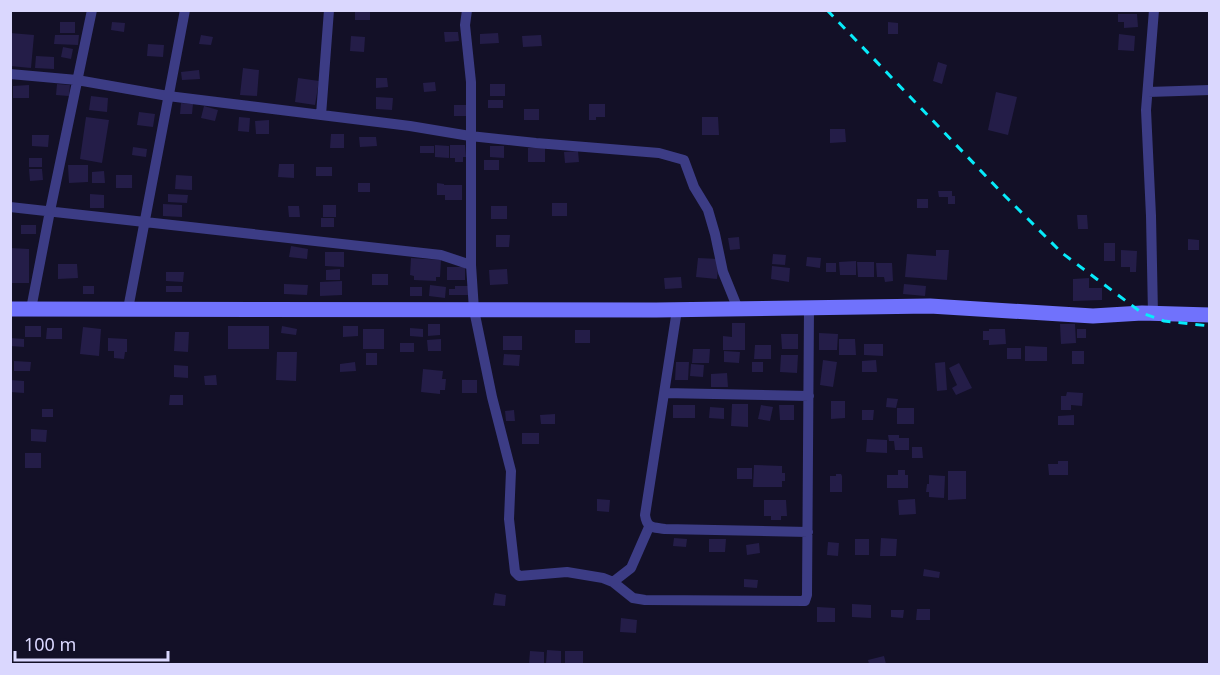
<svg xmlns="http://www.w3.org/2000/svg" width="1220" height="675" font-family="'Noto Sans',sans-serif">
<rect width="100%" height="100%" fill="#131027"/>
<path fill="#241d48" d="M355 10H370V20H355Z
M1118 14H1137L1138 27 1124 28V22H1118Z
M60 22H75V33H60Z
M112 22 125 23 124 32 111 30Z
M888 22 898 23V34H888Z
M444 32H458L459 41 445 42Z
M10 33 34 35 31 68 10 66Z
M498 33 499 43 480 44V34Z
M1119 34 1135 36 1134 51 1118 50Z
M55 35H79L78 45 54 44Z
M201 35 213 37 211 45 199 44Z
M541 35 542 46 523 47 522 36Z
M351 36 365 37 364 52 350 51Z
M148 44 164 45 163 57 147 56Z
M63 47 73 49 71 59 61 57Z
M36 56 54 57V69L35 68Z
M938 62 947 65 942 84 933 81Z
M243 68 259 70 257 96 240 95Z
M199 70 200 79 182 80 181 72Z
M298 78 319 81 315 105 295 102Z
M376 78H387L388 87 376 88Z
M435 82 436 91 424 92 423 83Z
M57 84 70 85 69 96 56 95Z
M490 84H505V96H490Z
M29 85V98H13V86Z
M996 92 1017 97 1008 135 988 130Z
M91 96 108 98 107 112 89 110Z
M376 97 393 98 392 110 376 109Z
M488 100H503V108H488Z
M181 103 193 104 192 114H180Z
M589 104H605V117H596V120H589Z
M454 105H468V116H454Z
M204 106 218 110 215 121 201 118Z
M524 109H539V120H524Z
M139 112 155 114 153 127 137 125Z
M86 117 109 120 102 163 80 159Z
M239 117 250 118 249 132 238 131Z
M702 117H718L719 135H702Z
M269 120V134H256L255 121Z
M830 129H845L846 142 830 143Z
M331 134H344V148H330Z
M32 135H49L48 147 32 146Z
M359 137H376L377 146 360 147Z
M435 145 449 146V158L435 157Z
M450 145H465L466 157H463V162H455V158H450Z
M420 146H434V153H420Z
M490 146H504V158L490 157Z
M133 147 147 149 146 157 132 155Z
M545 147V162H528V148Z
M578 151 579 162 565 163 564 152Z
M29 158H42V167H29Z
M484 160H499V170H484Z
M279 164H294V178L278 177Z
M68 165H88V182L69 183Z
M316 167H332V176H316Z
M29 169H42L43 180 30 181Z
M104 171 105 183H92V172Z
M116 175H132V188H116Z
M176 175 192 176V190L175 189Z
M358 183H370V192H358Z
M437 183 444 184V185H462V200H445V195H437Z
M938 191H952V196H955V204H948V197H939Z
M90 194 104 195V208H90Z
M168 194 188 195 187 203 168 202Z
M917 199H928V208H917Z
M552 203H567V216H552Z
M163 204 182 205V217L163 216Z
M323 205H336V217H323Z
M288 206H299L300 217H289Z
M491 206H507V219H491Z
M1077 215H1087L1088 229H1078Z
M321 218H334V227H321Z
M21 225H36V234H21Z
M496 235H510L509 247H496Z
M739 237 740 249 730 250 728 238Z
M1188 239 1199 240V250H1188Z
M1104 243H1115V261H1104Z
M291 246 308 249 307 259 289 257Z
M10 248 29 249V283H10Z
M936 250H949L947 280 905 277 907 254 936 256Z
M1121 250 1137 251 1136 272H1130V267H1121Z
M325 252H344V267L325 266Z
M773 254 786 255 785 265 772 264Z
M807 257 821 258 820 268 806 266Z
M411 258 441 260 440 277H436V281L414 280V276L410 275Z
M698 258 719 259 717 279 696 277Z
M856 261V275H840L839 262Z
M857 262H874V277H858Z
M826 263H836V272H826Z
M876 263H892L893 281 885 282 884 277H877Z
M58 264H77L78 278 58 279Z
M772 266 790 268 789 282 771 279Z
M447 267H465V280H447Z
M340 269V280H326V270Z
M507 269 508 284 490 285 489 270Z
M166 272H184L183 282 166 281Z
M372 274H388V285H372Z
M681 277 682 288 665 289 664 278Z
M1089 278V288H1102V300L1073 301V279Z
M342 281V295L320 296V282Z
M284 284 308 285 307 295 284 294Z
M904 284 926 286 925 296 903 294Z
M430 285 446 287 445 298 429 296Z
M83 286H94V294H83Z
M166 286H182V292H166Z
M455 286H470V295H449V289H455Z
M410 287H422V296H410Z
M732 323H745V350H723V336L732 337Z
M428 324H440V335L428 336Z
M1060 324H1075L1076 343 1061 344Z
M25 326H41V337H25Z
M228 326H269V349H228Z
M282 326 297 329 296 335 281 333Z
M343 326H358V336L343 337Z
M83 327 101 329 99 356 80 354Z
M47 328H62V339H46Z
M410 328 423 329V337L410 336Z
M363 329H384V349H363Z
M989 329H1005L1006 344 989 345V340H983V331H989Z
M1077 329H1086V338H1077Z
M575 330H590V343H575Z
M175 332H189L188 352 174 351Z
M819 333 838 334 837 350H819Z
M781 334H798V349H782Z
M503 336H522V350H503Z
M10 338 24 339V347L10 346Z
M108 338 127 339V352H125L124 359 114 358V351H108Z
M441 339V351H428L427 340Z
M839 339H855L856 355H839Z
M400 343H414V352H400Z
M864 344H883V356L864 355Z
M755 345H771V359H754Z
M1025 346 1047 347V361H1025Z
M1007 348H1021V359H1007Z
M693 349H710L709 363H692Z
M724 351 740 352 739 363 724 362Z
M1072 351H1084V364H1072Z
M277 352H297L296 381 276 380Z
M366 353H377V365H366Z
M504 354 520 355 519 366 503 365Z
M781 355H798L797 373 780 372Z
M823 360 837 362 833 387 820 385Z
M876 360 877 372H862V361Z
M14 361 31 362 30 371H14Z
M355 362 356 371 340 372V364Z
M676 362H689L688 380H675Z
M752 362H763V372H752Z
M945 362 947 390 937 391 935 363Z
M959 363 972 388 956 395 952 388 957 385 949 368Z
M691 364 704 365 703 377 690 376Z
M174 365 188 366V378L174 377Z
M423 369 443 371 442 379H446L445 390H440V394L421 392Z
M727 373 728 387H711V374Z
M216 375 217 385H205L204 376Z
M10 380 24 381V393L10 392Z
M462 380H477V393H462Z
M1067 392 1083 393 1082 406 1071 405V410H1061V396H1066Z
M170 395H183V405H169Z
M887 398 898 399 896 408 886 407Z
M831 401H845V418L831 419Z
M732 404H748V427L731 426Z
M673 405H695V418H673Z
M761 405 773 407 770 421 758 419Z
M779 405H794V420H780Z
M710 407 724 408V419L709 418Z
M897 408H914V424H897Z
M42 409H53V417H42Z
M514 410 515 421H506L505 411Z
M862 410H874L873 420H862Z
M555 414V424H541L540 415Z
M1074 415V425H1058V416Z
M31 429 47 430 46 442 31 441Z
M522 433H539V444H522Z
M888 435H899V438H909V450H895L894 441H889Z
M867 439 887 440V453L866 452Z
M912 447H922L923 458H912Z
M25 453H41V468H25Z
M1058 461H1068V475H1049L1048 464H1058Z
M754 465 782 466V473H785V481H782V487H753Z
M737 468H752V479H737Z
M898 470H905V475H908V488H887V475H898Z
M948 471H966V499L948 500Z
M836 474H841L842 476V492H830V476H836Z
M929 475 945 476 944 498 929 497V492H926L927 484H929Z
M597 499 610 500 609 512 597 511Z
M915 499 916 514 899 515 898 500Z
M764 500H786L787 516H781V520H771V516H764Z
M674 538 687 539 686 547 673 546Z
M881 538 897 539 896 556H880Z
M709 539H726L725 552H709Z
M855 539H869V555H855Z
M828 542 839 543 838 556 827 555Z
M759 543 760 553 747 555 746 545Z
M924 569 940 572 939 578 923 576Z
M744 579 758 580 757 588 744 587Z
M495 593 506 595 505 606 493 605Z
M852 604 871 605V618L852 617Z
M817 607 835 608V622H817Z
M917 609H930V620H916Z
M891 610H904L903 618 891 617Z
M621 618 637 620 636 633 620 632Z
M547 650 561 651V664H546Z
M530 651 544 652V664H529Z
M565 651H583V664H565Z
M884 656 886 664H869L868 660Z"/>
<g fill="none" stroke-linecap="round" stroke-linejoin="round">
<path stroke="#3c3c85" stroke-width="10" d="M467 10 465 25 471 82V265L474 310 492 397 511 471 509 519 515 572 519 576 567 572 603 578 613 582 633 598 645 600 805 601 807 595 809 308
M10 74 77 80 168 96 410 126 470 136 536 143 659 153 684 160 694 187 708 210 715 234 723 272 738 309
M1148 92 1210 90
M321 115 329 10
M10 207 441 255 471 265
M31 309 50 211 92 10
M128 309 185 10
M677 310 645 515C647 529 653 527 665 529L808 532
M1153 314 1151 216 1146 110 1154 10
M664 393 809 396
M613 582 631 568 649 527"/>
<path stroke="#7072fc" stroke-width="15" d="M10 309 656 310 930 306 1093 316 1142 313 1210 315"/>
<path stroke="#07ebfa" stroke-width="3" stroke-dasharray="9 8" stroke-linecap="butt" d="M827 10 1005 196 1062 253 1142 313 1164 321 1210 326"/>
</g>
<rect width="1220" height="675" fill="none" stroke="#dad7fe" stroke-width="24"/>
<path d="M15 651v9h153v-9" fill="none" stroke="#dad7fe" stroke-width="3"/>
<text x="24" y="651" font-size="18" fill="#dad7fe" stroke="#131027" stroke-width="4.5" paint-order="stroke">100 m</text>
</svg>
